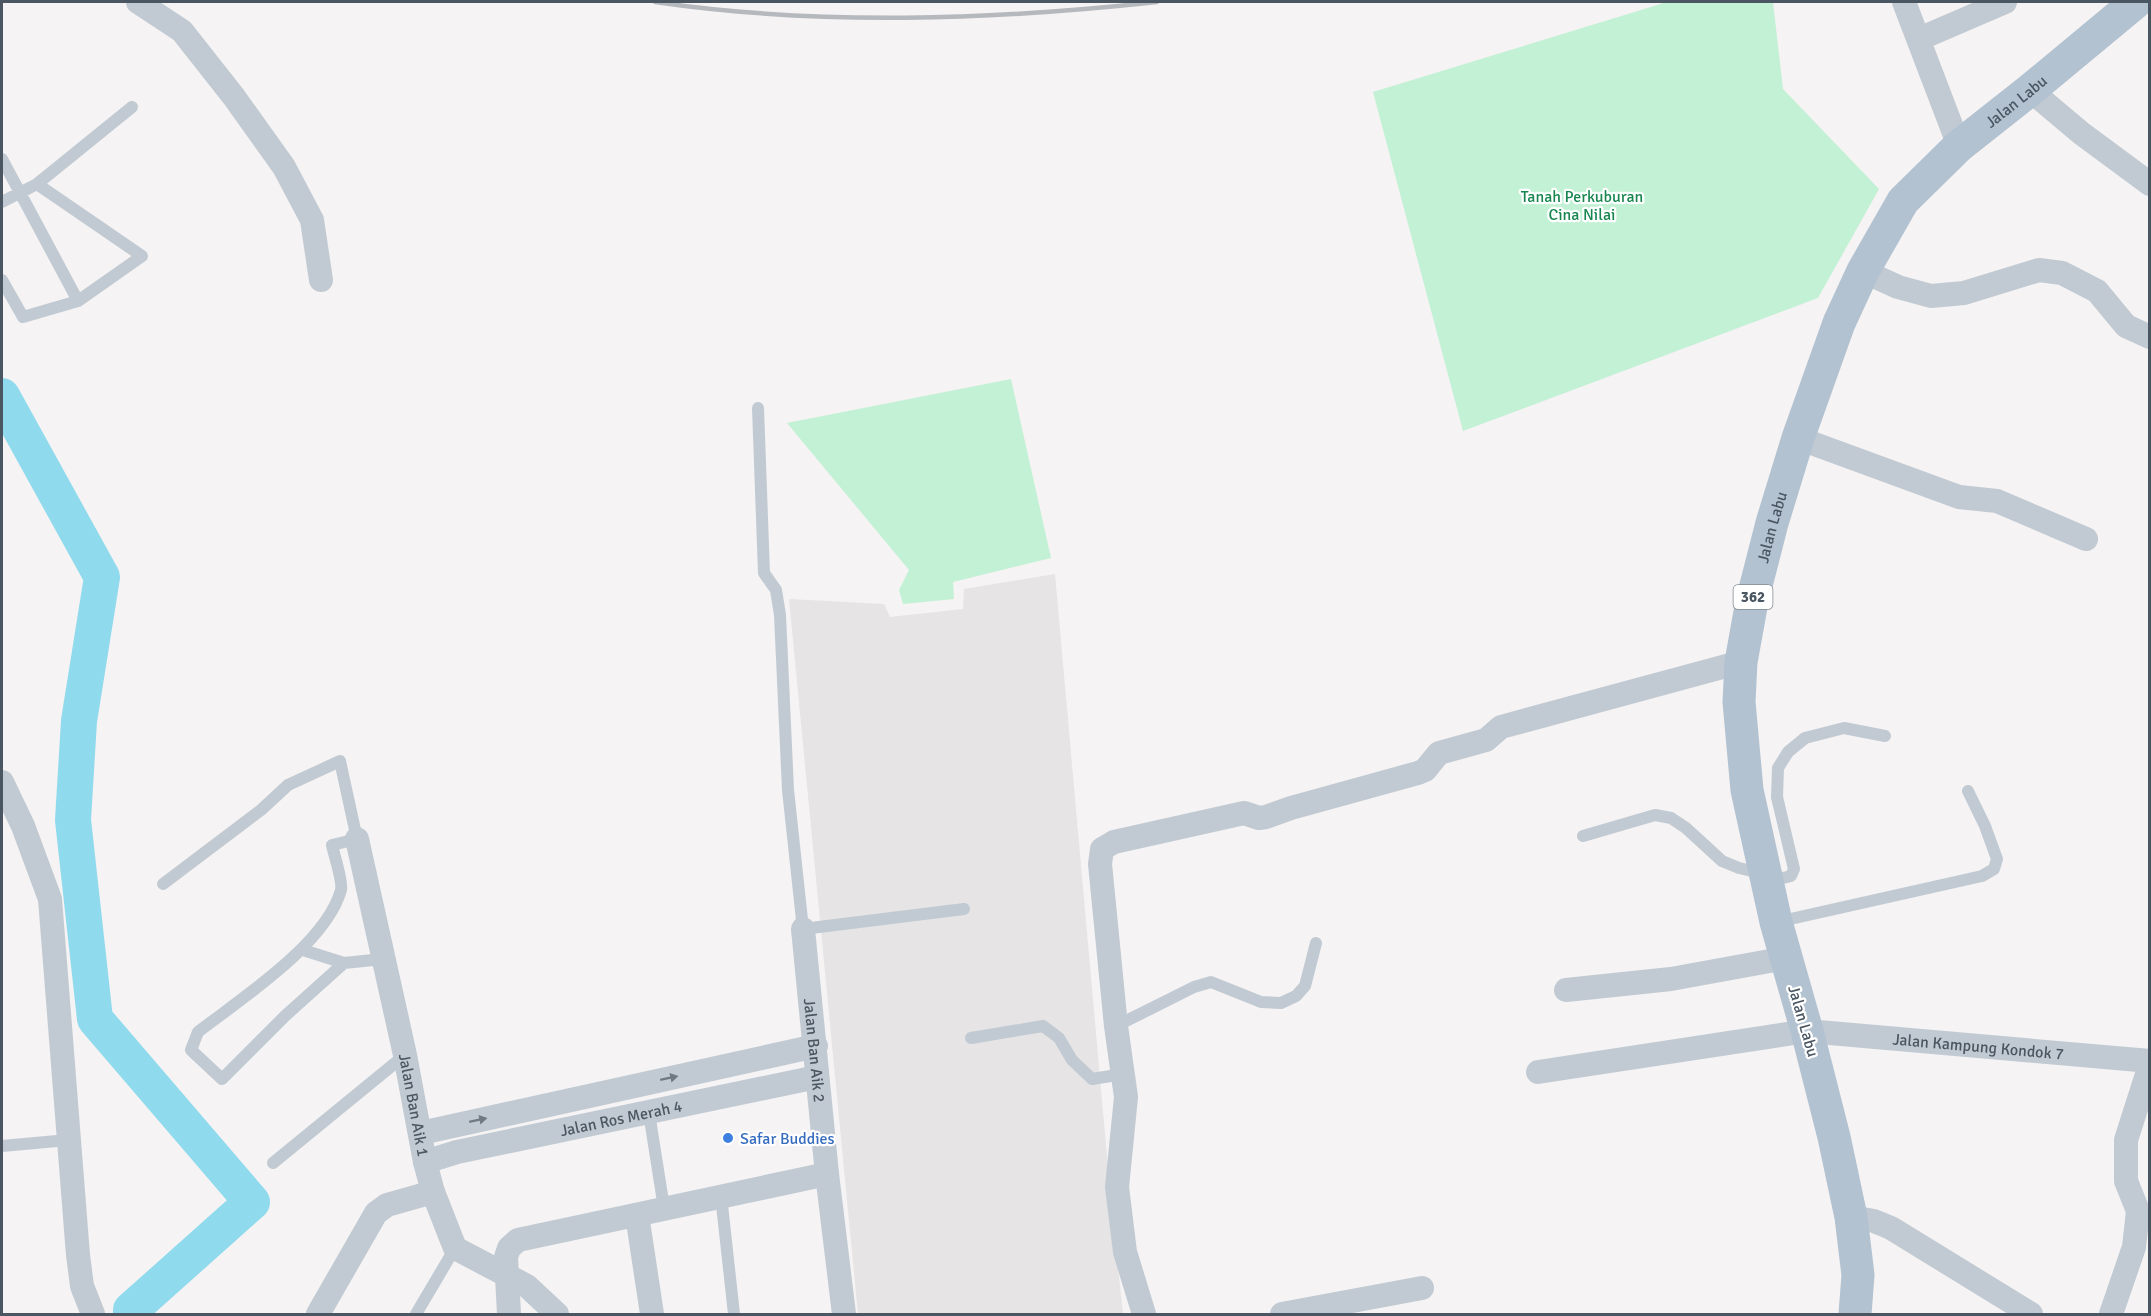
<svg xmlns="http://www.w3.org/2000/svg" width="2151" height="1316" font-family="Signika,sans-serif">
<rect width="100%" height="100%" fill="#f5f3f3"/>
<path fill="#e6e4e5" d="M1055 574 1111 1201 1123 1314H858L789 599 884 604 890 617 963 609 964 589Z"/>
<path fill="#c3f1d5" d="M1667 2H1773L1783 89 1879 189 1818 298 1463 431 1373 92Z
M1011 379 1051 558 953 582 954 599 903 604 899 590 909 570 787 423Z"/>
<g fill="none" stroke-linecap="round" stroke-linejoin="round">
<path stroke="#90daee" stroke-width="36" d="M2 396 102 577 79 721 73 820 95 1019 252 1202 131 1310V1314"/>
<path stroke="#c1cad2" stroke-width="12" d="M2 159 78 301
M37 184 132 107
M2 202 37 184 142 256 78 301 23 317 2 280
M758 408 764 573 776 590 780 615 788 790 803 929 964 909
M1583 836 1655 815 1671 818 1686 828 1722 861 1739 868 1783 878 1791 876 1794 869 1777 797 1778 768 1788 752 1805 738 1844 728 1885 736
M163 884 261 810 288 785 340 761 357 839 332 845C334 855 343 881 341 890 326 944 242 998 198 1032L191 1050 222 1079 285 1016 344 963 383 959
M1777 922 1982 876 1994 869 1997 859 1985 826 1968 791
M303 950 344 963
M1116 1026 1194 987 1211 982 1261 1002 1281 1003 1296 996 1305 986 1316 943
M971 1038 1043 1026 1059 1038 1072 1060 1092 1079 1123 1074
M649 1113 664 1208
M2 1146 68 1140
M273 1163 405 1055
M721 1196 734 1314
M416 1314 455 1248"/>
<g stroke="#c1cad2" stroke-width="24">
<path d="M138 2 182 31 234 97 284 167 312 220 321 280"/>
<path d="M1904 2 1959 146"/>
<path d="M1919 39 2005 2"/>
<path d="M2030 90 2081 133 2150 184"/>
<path d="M1863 271 1898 287 1931 296 1964 293 2039 270 2062 273 2097 291 2126 326 2150 337"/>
<path d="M1798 438 1959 497 1997 501 2086 539"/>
<path d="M2 782 23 826 50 899 78 1255 82 1286 93 1314"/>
<path id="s1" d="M357 839 405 1055 425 1162 433 1192 455 1248 527 1286 557 1314"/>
<path id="s2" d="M803 929 827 1174 844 1314"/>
<path d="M1566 990 1671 979 1786 958"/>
<path id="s3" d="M1538 1072 1807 1031 2150 1061"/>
<path d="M421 1133 816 1046"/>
<path id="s4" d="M425 1162 457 1152 817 1077"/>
<path d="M637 1215 652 1314"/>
<path d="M1851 1217 1874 1221 1891 1228 2031 1314"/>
<path d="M318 1314 376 1213 387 1205 433 1192"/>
<path d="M509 1314 506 1257 509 1248 518 1240 827 1174"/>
<path d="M1144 1314 1125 1252 1117 1187 1126 1097 1116 1026 1100 864 1102 849 1114 842 1244 813 1259 818 1266 817 1291 808 1418 773 1425 770 1439 753 1486 740 1501 727 1741 662"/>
<path d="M1282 1314 1422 1288"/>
<path d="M2111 1314 2134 1247 2138 1211 2126 1181V1140L2150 1065"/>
</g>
<path stroke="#b3c2d1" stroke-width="33" id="s5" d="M1855 1314 1858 1275 1851 1217 1834 1137 1807 1031 1776 922 1747 790 1739 702 1741 662 1752 601 1772 523 1798 438 1839 323 1863 271 1903 201 1959 146 2030 90 2136 2"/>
<path stroke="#b5b8bd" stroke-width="4.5" d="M655 2C821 26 991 20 1157 2"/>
</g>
<defs><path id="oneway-solid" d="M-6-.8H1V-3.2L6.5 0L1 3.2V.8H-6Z" transform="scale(1.5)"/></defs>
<g fill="#6e7983">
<use href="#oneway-solid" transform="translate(669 1078) rotate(-12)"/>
<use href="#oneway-solid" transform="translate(478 1120) rotate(-12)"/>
</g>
<circle fill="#3f7fe0" stroke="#fff" stroke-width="2" cx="728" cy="1138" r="6"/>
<g text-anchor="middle" stroke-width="4.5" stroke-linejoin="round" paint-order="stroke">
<rect fill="#fff" stroke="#808990" stroke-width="1.5" x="1733.5" y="585" width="39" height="24" rx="4.5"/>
<g font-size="15" font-weight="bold" fill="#4a5661">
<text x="1753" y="602">362</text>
</g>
<g font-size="16" fill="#4a5661" stroke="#fff">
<text dy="6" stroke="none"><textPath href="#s5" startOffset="1308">Jalan Labu</textPath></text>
<text dy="6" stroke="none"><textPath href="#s5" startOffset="804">Jalan Labu</textPath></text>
<text transform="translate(1804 1021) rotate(74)" y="6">Jalan Labu</text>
<text dy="6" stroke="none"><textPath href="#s3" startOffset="444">Jalan Kampung Kondok 7</textPath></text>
<text dy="6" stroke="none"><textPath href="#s2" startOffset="122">Jalan Ban Aik 2</textPath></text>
<text dy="6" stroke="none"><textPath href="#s1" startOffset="272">Jalan Ban Aik 1</textPath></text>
<text dy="6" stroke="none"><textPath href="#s4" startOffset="201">Jalan Ros Merah 4</textPath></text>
</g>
<g font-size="16" fill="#17864f" stroke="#fff">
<text x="1582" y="202">Tanah Perkuburan<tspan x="1582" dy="18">Cina Nilai</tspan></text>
</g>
<g font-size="16" fill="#366cbe" stroke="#fff" text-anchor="start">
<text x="740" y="1144">Safar Buddies</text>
</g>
</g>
<rect width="2151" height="1316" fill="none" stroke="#4a5661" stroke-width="6"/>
</svg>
